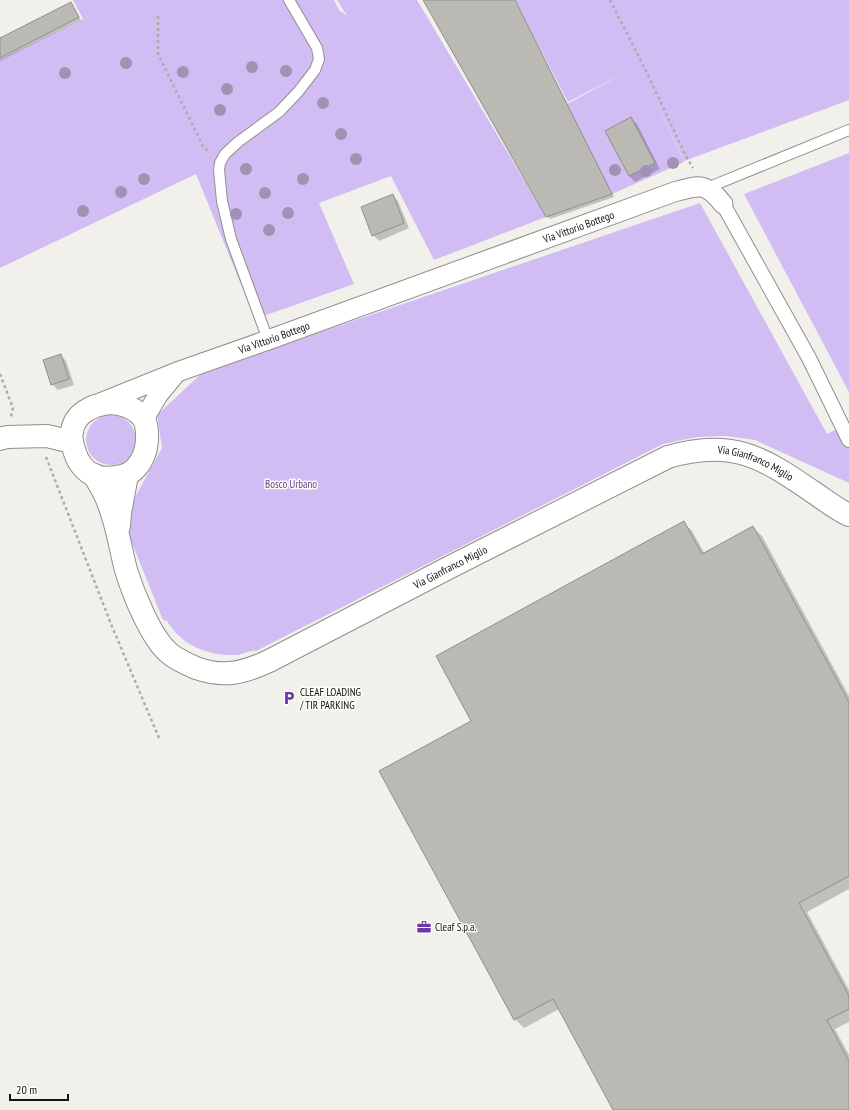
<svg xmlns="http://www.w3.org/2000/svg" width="849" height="1110" font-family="'PT Sans Narrow',sans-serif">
<rect width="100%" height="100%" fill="#f1f0eb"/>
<path fill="#d1bdf3" d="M73 0H334L339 10 347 16 337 0H417L546 217 434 260 391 176 319 203 354 284 255 319 196 174 0 268V60L83 19Z
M515 0H849V100L684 161 650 89 684 162 612 194 567 104 630 70 568 102Z
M849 153V392L744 194Z
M700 203 827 434 849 423V483L755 440 726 436 697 437 663 444 256 651C249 650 243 655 236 655 208 656 181 645 167 621L163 620 128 533 129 513 134 499 162 448 157 415 203 372Z
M86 440a25 25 0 1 1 50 0a25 25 0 1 1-50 0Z"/>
<path fill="#0003" d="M424 0H515L614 197 550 219 547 216Z
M71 3 81 20 0 61V39Z
M631 118 637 124 660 169 635 182 629 176 606 131Z
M393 196 398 201 409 228 379 241 373 235Z
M61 355 66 361 74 385 58 390 52 384Z
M684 523 692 531 705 554 753 527 762 536 849 696V889L807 912 849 990V1022L835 1029 849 1055V1110H614L559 1009 524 1028 515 1019 473 722Z"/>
<path fill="#bab9b4" stroke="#908f8a" d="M423 0H515L612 194 546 217Z
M71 2 79 17 0 58V38Z
M631 117 655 163 629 176 605 131Z
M393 194 404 223 372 236 361 207Z
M61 354 69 379 51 385 43 360Z
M684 521 702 554 753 526 849 702V876L799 903 849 996V1009L827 1020 849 1061V1110H613L553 999 514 1020 379 771 471 721 436 656Z"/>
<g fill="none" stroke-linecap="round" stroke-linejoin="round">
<defs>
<path id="service" d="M707 188 849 130
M268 340 231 239 222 201 219 170 220 163 225 154 238 142 279 112 298 92 315 70 319 59 317 48 289 0"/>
<path id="pedestrian" d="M723 204 809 358 849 440"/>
<g id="minor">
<path id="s1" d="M100 403 177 372 268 340 674 192C699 185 706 182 723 204"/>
<path d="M144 419 158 395 176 373"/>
</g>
<g id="tertiary">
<path d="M109 403C122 403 136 408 144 419 146 423 147 429 147 434 148 454 138 476 115 477 109 478 100 478 94 475 85 472 78 462 75 453 73 446 70 439 72 432 74 413 93 405 109 403Z"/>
<path d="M0 439 7 437 47 436 72 442"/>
<path id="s2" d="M94 475C99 484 105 493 108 502 117 524 120 547 126 570 133 593 151 638 169 653 177 660 187 664 196 668 224 678 243 673 269 661L454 565 668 457C732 438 762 457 813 492 825 500 836 509 849 515"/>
<path d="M119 526 120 513 127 475"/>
</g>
</defs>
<use href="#service" stroke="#908f8b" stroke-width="12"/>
<use href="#pedestrian" stroke="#908f8b" stroke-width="16"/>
<use href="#minor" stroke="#908f8b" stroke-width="21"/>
<use href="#tertiary" stroke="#908f8b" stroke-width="24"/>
<path stroke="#adada8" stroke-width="2.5" stroke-dasharray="3 3" stroke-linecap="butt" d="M610 0 645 69 687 158 693 168
M158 16V54L203 146 209 152
M0 374 13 408 11 417
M46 457 111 624 159 738"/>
<use href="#service" stroke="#fff" stroke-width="10"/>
<use href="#pedestrian" stroke="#fff" stroke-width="14"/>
<use href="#minor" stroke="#fff" stroke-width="19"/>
<use href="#tertiary" stroke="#fff" stroke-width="22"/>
</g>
<g fill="#a191b3">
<circle cx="126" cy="63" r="6"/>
<circle cx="252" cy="67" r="6"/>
<circle cx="286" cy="71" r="6"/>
<circle cx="183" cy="72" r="6"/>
<circle cx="65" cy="73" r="6"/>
<circle cx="227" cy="89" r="6"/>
<circle cx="323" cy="103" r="6"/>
<circle cx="220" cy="110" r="6"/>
<circle cx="341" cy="134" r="6"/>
<circle cx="356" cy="159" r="6"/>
<circle cx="673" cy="163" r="6"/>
<circle cx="246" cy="169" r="6"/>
<circle cx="615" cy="170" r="6"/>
<circle cx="646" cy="171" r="6"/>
<circle cx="144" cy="179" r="6"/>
<circle cx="303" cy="179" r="6"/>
<circle cx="121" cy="192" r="6"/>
<circle cx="265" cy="193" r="6"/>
<circle cx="83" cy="211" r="6"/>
<circle cx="288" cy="213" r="6"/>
<circle cx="236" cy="214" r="6"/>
<circle cx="269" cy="230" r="6"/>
</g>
<defs>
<symbol id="parking-bare" viewBox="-9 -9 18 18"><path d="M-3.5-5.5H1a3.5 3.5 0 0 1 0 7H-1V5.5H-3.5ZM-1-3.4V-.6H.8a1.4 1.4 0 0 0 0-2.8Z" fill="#6d36ac" stroke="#fefdf8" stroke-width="2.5" paint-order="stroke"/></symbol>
<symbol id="office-bare" viewBox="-9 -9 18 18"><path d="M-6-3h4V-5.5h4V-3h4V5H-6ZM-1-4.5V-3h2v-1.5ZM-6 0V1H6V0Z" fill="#6d36ac" stroke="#fefdf8" stroke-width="2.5" paint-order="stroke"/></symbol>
</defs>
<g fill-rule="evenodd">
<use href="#parking-bare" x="279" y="688" width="20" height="20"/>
<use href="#office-bare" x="414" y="917" width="20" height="20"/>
</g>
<g text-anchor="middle" stroke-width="3" stroke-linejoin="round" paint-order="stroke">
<g font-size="11" fill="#11110f" stroke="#fefdf8">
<text dy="4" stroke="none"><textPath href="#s1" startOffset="510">Via Vittorio Bottego</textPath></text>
<text dy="4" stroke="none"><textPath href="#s1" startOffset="186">Via Vittorio Bottego</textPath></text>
<text dy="4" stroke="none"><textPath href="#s2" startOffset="841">Via Gianfranco Miglio</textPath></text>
<text dy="4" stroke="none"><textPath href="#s2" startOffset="506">Via Gianfranco Miglio</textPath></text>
</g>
<g font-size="11" fill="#5f4486" stroke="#fefdf8">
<text x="291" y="488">Bosco Urbano</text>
</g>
<g font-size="11" fill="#11110f" stroke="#fefdf8" text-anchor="start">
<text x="300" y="696">CLEAF LOADING<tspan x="300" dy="13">/ TIR PARKING</tspan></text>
<text x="435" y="931">Cleaf S.p.a.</text>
</g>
</g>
<path d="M10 1094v6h58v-6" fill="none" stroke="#11110f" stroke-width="2"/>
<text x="16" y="1094" font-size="12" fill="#11110f" stroke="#fefdf8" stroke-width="3" paint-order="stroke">20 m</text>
</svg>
